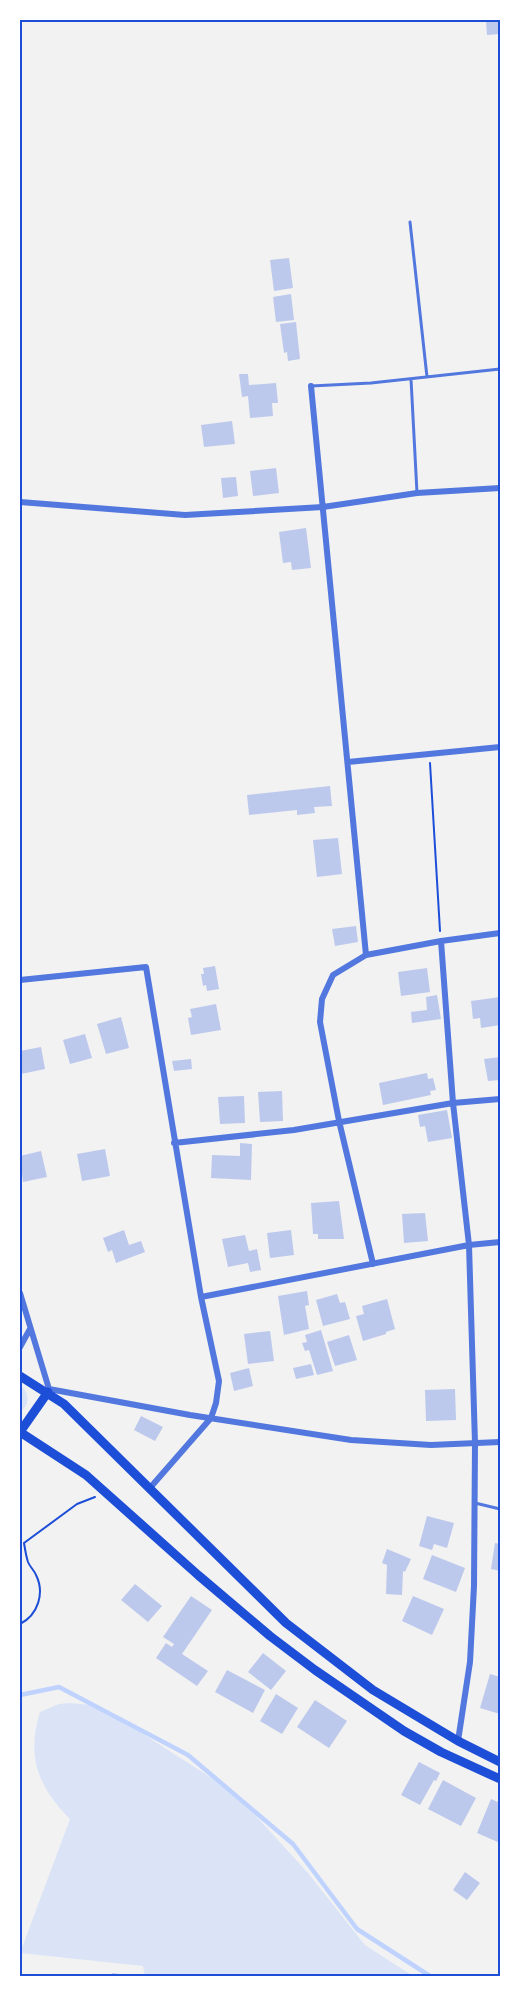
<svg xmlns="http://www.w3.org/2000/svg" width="520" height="1996" font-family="'Alegreya Sans',sans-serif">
<rect width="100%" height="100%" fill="#f2f2f2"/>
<path fill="#dbe4f7" d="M20 1385C30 1393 30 1405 20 1412Z
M70 1703 92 1705 112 1714 235 1793 308 1873 365 1945 413 1976H145L143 1966 20 1953 70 1819C38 1787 26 1756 40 1712L59 1704Z"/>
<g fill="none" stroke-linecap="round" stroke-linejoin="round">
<path stroke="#bfd3fe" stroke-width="4.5" d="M20 1695 59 1687 188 1755 293 1844 357 1929 430 1976"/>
</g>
<path fill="#bdc9ec" d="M486 20H500V34L487 35Z
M289 258 293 288 274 291 270 260Z
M291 294 294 320 276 322 273 297Z
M296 322 300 359 288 361 287 352 284 353 280 324Z
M239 374H248L249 385 276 383 278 403H272L273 416 250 418 248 396 242 397Z
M232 421 235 444 204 447 201 425Z
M276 468 279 493 253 496 250 471Z
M236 477 238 496 223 498 221 478Z
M306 528 311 568 292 570 291 562 283 563 279 532Z
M330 786 332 806 314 807 315 813 297 815V810L249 815 247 795Z
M338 838 342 874 317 877 313 840Z
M356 926 358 942 335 946 332 929Z
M215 966 219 989 207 991 206 985 203 986 201 974H204L203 968Z
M427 968 430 992 401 996 398 972Z
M437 995 441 1019 412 1023 411 1012 427 1010 426 997Z
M500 997V1025L481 1028 480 1018 473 1019 471 1001Z
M216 1004 221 1030 191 1035 188 1018 192 1017 190 1009Z
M121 1017 129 1048 106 1054 97 1024Z
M85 1034 92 1058 70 1064 63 1040Z
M41 1047 45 1069 21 1074 20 1051Z
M500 1057V1080L488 1081 484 1059Z
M191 1059 192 1069 174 1071 172 1061Z
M427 1073 428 1079 433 1078 436 1090 430 1091 431 1095 383 1105 379 1083Z
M282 1091 283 1121 260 1122 258 1092Z
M244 1096 245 1123 220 1124 218 1097Z
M447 1110 452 1138 428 1142 425 1126 420 1127 418 1115Z
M240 1143 252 1144 251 1180 211 1178 212 1155 240 1156Z
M105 1149 110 1176 82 1181 77 1154Z
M41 1151 47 1177 23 1182 20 1156Z
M339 1201 344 1239H318V1234H313L311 1203Z
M425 1213 428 1241 404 1243 402 1214Z
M124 1230 129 1245 141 1241 145 1252 116 1263 112 1250 108 1252 103 1238Z
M291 1230 294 1255 270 1258 267 1233Z
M245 1235 249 1251 257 1249 261 1270 250 1272 248 1263 228 1267 222 1239Z
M307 1291 309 1305 305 1306 309 1329 284 1335 278 1296Z
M337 1294 340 1303 345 1302 350 1319 323 1326 316 1300Z
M387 1299 395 1329 386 1332V1334L363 1341 356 1316 364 1314 362 1306Z
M321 1330 333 1371 317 1375 309 1350 305 1351 302 1343 307 1342 305 1335Z
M270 1331 274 1361 248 1364 244 1334Z
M349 1335 357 1360 335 1366 327 1342Z
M311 1364 314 1375 296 1379 293 1368Z
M249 1368 253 1386 234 1391 230 1373Z
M455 1389 456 1420 426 1421 425 1390Z
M141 1416 163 1427 155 1441 134 1430Z
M427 1516 454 1523 447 1548 434 1544 432 1550 419 1546Z
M495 1543 500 1544V1571L491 1569Z
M387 1549 411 1559 405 1572 403 1571 402 1595 386 1594 387 1565 382 1563Z
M432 1555 465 1568 456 1592 423 1579Z
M135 1584 162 1606 148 1622 121 1600Z
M191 1596 212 1610 182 1654 208 1671 197 1686 156 1658 166 1643 172 1647 174 1644 163 1637Z
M413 1596 444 1609 432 1635 402 1621Z
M263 1653 286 1671 271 1690 248 1672Z
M227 1670 265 1690 253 1713 215 1692Z
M490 1674 500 1677V1714L480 1708Z
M276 1694 298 1708 282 1734 260 1721Z
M315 1700 347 1721 329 1748 297 1727Z
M419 1762 440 1773 436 1781 434 1780 420 1805 401 1795Z
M443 1780 476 1798 461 1826 428 1809Z
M491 1799 500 1803V1843L477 1833Z
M465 1872 480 1883 467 1900 453 1890Z
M112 1973 126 1975V1976H112Z"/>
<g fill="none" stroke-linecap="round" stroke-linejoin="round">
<path stroke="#1d4ed8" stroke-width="2" d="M430 763 440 931
M20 1624C38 1615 45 1593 36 1575 34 1570 30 1567 28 1562 26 1556 25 1549 24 1543L77 1504 95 1497"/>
<path stroke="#5277de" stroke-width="3" d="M410 222 427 377
M411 379 417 493
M311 386 371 383 500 369
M475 1503 500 1509"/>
<path stroke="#5277de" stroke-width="6" d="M311 386 366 955
M20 502 185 515 323 507 417 493 500 488
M348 762 500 747
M441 941 453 1103 469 1245 475 1443 474 1586 470 1662 458 1741
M20 980 146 967 201 1297 219 1381 216 1403 211 1418 149 1489
M174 1143 294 1130 453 1103 500 1099
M373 1264 339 1121 320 1022 322 999 333 975 366 955 441 941 500 933
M20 1293 49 1389 48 1392
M201 1297 469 1245 500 1242
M20 1347 30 1329
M49 1389 190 1415 351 1440 431 1445 500 1442"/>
<path stroke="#1d4ed8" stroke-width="9" d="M20 1376 64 1404 286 1623 373 1690 458 1741 500 1762
M20 1432 86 1475 198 1575 270 1636 315 1670 404 1731 441 1752 500 1779
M20 1432 48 1392"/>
</g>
<rect width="520" height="1996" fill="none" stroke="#ffffff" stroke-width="42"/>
<rect x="21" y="21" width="478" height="1954" fill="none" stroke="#1d4ed8" stroke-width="2"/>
</svg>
